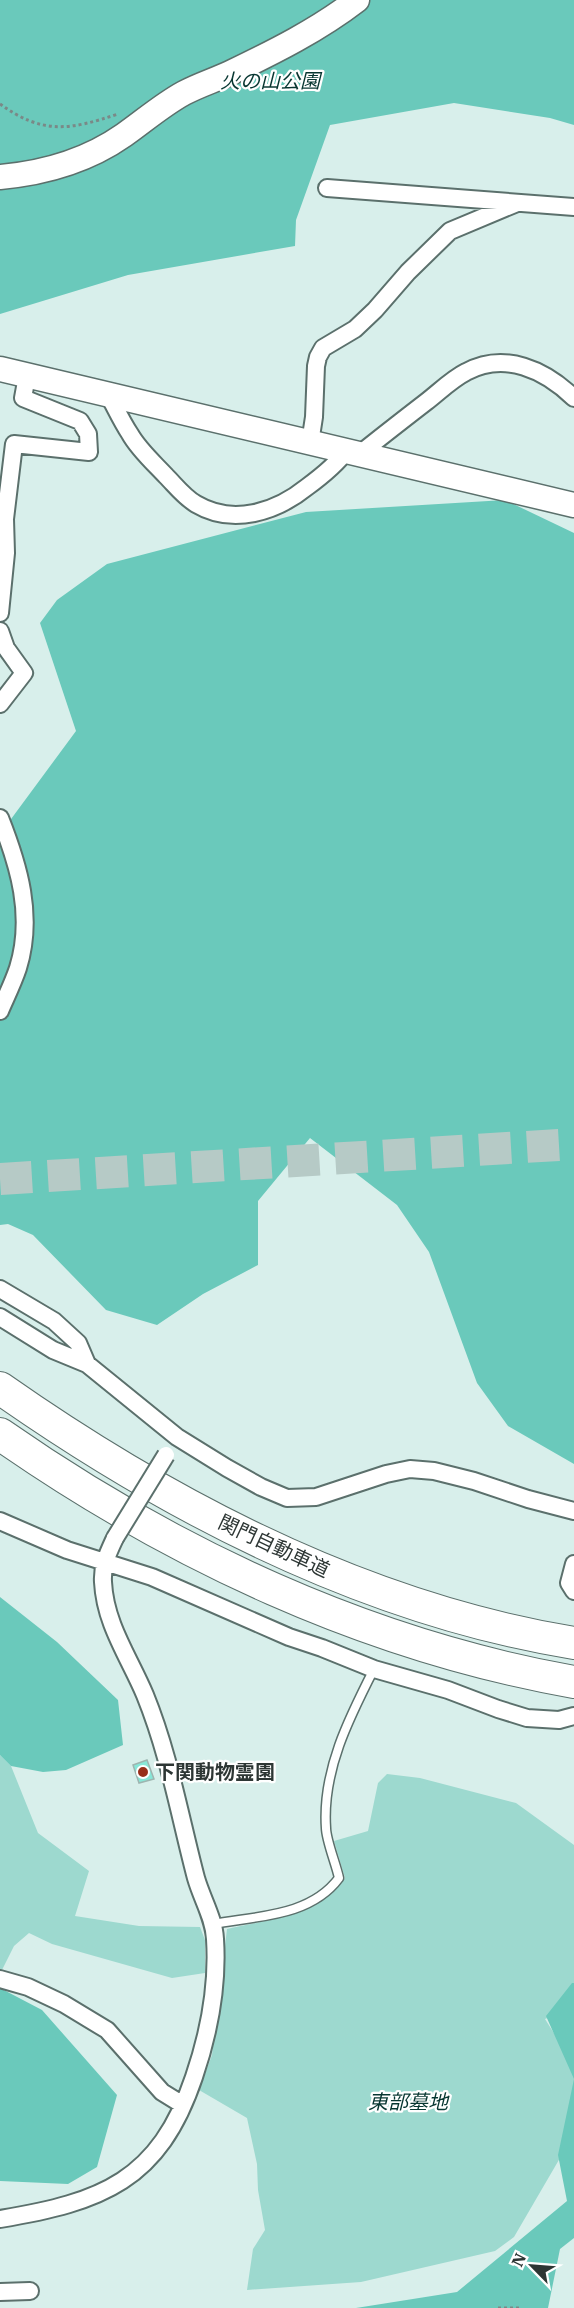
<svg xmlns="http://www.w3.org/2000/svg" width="574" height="2308" font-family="'IBM Plex Serif','Noto Sans JP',serif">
<rect width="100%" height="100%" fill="#d8efeb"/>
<path fill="#9dd9cf" d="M0 1755 11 1766 38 1833 89 1871 75 1916 139 1926 200 1927 205 1940V1973L172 1978 52 1944 29 1933 14 1946 0 1974Z
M387 1774 420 1778 516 1803 574 1845V2008L545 2019 574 2065V2134L514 2237 495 2251 361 2282 247 2290 253 2249 265 2230 258 2190 257 2164 247 2118 199 2090 212 2055 227 1929C264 1921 324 1913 345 1878L334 1841 368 1831 378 1783Z"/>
<path fill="#6ac9bb" d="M0 0H574V125L550 118 454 103 330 125 296 220 295 246 128 275 0 314Z
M505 500 574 533V1464L508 1426 477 1383 429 1252 397 1205 310 1138 258 1201V1265L203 1294 157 1325 106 1310 33 1235 8 1224 0 1225V834L76 731 40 623 57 600 107 564 306 512Z
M0 1597 57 1642 118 1700 123 1745 66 1770 43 1772 11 1766 0 1755Z
M572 1983H574V2079L546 2016Z
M0 1988 42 2010 117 2095 97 2167 68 2184 0 2181Z
M574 2079V2238L560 2249 548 2308H356L457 2292 567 2201 558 2155Z"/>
<path fill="#88e7d8" stroke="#9eb5b0" stroke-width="1.5" d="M147 1760 154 1779 139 1783 133 1765Z"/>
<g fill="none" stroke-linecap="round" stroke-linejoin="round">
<path stroke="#b6cac6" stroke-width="32" stroke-dasharray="32 16" stroke-linecap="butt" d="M0 1179 574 1144"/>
<defs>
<path id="lane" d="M213 1924C256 1916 310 1917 339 1878 336 1864 326 1840 326 1828 322 1771 349 1718 374 1669"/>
<path id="street" d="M327 188 574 207
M108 394C115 407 122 422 130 434 139 450 154 463 166 476 175 485 184 497 196 504 233 526 276 512 307 487 322 476 336 465 347 450
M310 443 314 417 316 366 318 357 323 348 355 329 375 310 408 272 450 231 517 203
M361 453C382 436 404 419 426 402 439 392 452 379 466 372 505 351 545 370 574 398
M0 613 6 553 5 519 14 444 89 452 88 434 80 421 23 398 27 376
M0 631 6 648 24 673 0 704
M0 818C19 866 34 916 18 968 13 983 6 997 0 1011
M0 1289 54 1321 78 1343 87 1364
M0 1317 53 1350 87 1364 177 1437 227 1468 261 1487 287 1498 316 1497 386 1474 410 1469 434 1471 474 1481 528 1499 574 1511
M0 1521 67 1550 152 1577 289 1637 322 1648 374 1669 448 1690 498 1709 527 1718 559 1720 574 1716
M574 1564 569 1583 574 1591
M0 1979 28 1987 64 2004 107 2030 162 2092 183 2105
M0 2219C102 2202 159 2181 194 2077 209 2033 218 1985 215 1939 214 1918 202 1899 196 1878 180 1817 169 1754 145 1695 129 1657 105 1624 103 1582 102 1565 108 1553 115 1538
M0 2292 30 2291"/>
<path id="secondary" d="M0 177C45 173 87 161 124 135 144 121 162 105 184 93 199 85 215 80 230 73 274 52 318 30 357 0
M0 369 574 505"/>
<path id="highway" d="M0 1388C171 1508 366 1609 574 1643
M0 1434C172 1554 366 1645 574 1682"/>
</defs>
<use href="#lane" stroke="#5b706c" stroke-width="11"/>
<use href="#street" stroke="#5b706c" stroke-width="20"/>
<use href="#secondary" stroke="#5b706c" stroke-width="27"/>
<use href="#highway" stroke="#5b706c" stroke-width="34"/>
<path stroke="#7a8987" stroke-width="3" stroke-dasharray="3 3" stroke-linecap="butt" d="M0 104C43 135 70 130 118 114
M498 2308H520"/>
<use href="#lane" stroke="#fff" stroke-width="8"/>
<use href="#street" stroke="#fff" stroke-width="16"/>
<use href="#secondary" stroke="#fff" stroke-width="24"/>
<use href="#highway" stroke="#fff" stroke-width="32"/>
<defs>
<path id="street-bridge" d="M115 1538 166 1455"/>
</defs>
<use href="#street-bridge" stroke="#5b706c" stroke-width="20" stroke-linecap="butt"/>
<use href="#street-bridge" stroke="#fff" stroke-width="16"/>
</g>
<circle fill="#982f1b" stroke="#fff" stroke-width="2" cx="143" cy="1772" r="6"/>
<g text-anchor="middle" stroke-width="4.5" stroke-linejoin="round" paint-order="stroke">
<g font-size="20" font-style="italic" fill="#073631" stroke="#fff">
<text x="270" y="88">火の山公園</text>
<text x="408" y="2109">東部墓地</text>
</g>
<g font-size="20" fill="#2d3634" stroke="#fff">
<text transform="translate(274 1546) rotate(25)" y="7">関門自動車道</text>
</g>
<g font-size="20" font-weight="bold" fill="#2d3634" stroke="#fff" text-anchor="start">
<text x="155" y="1779">下関動物霊園</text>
</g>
</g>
<g transform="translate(532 2266) rotate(295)" stroke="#ffffff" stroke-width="4.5" paint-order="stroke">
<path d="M0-4.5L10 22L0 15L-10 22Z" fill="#2d3634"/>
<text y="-9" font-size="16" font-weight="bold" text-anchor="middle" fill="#2d3634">N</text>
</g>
</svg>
